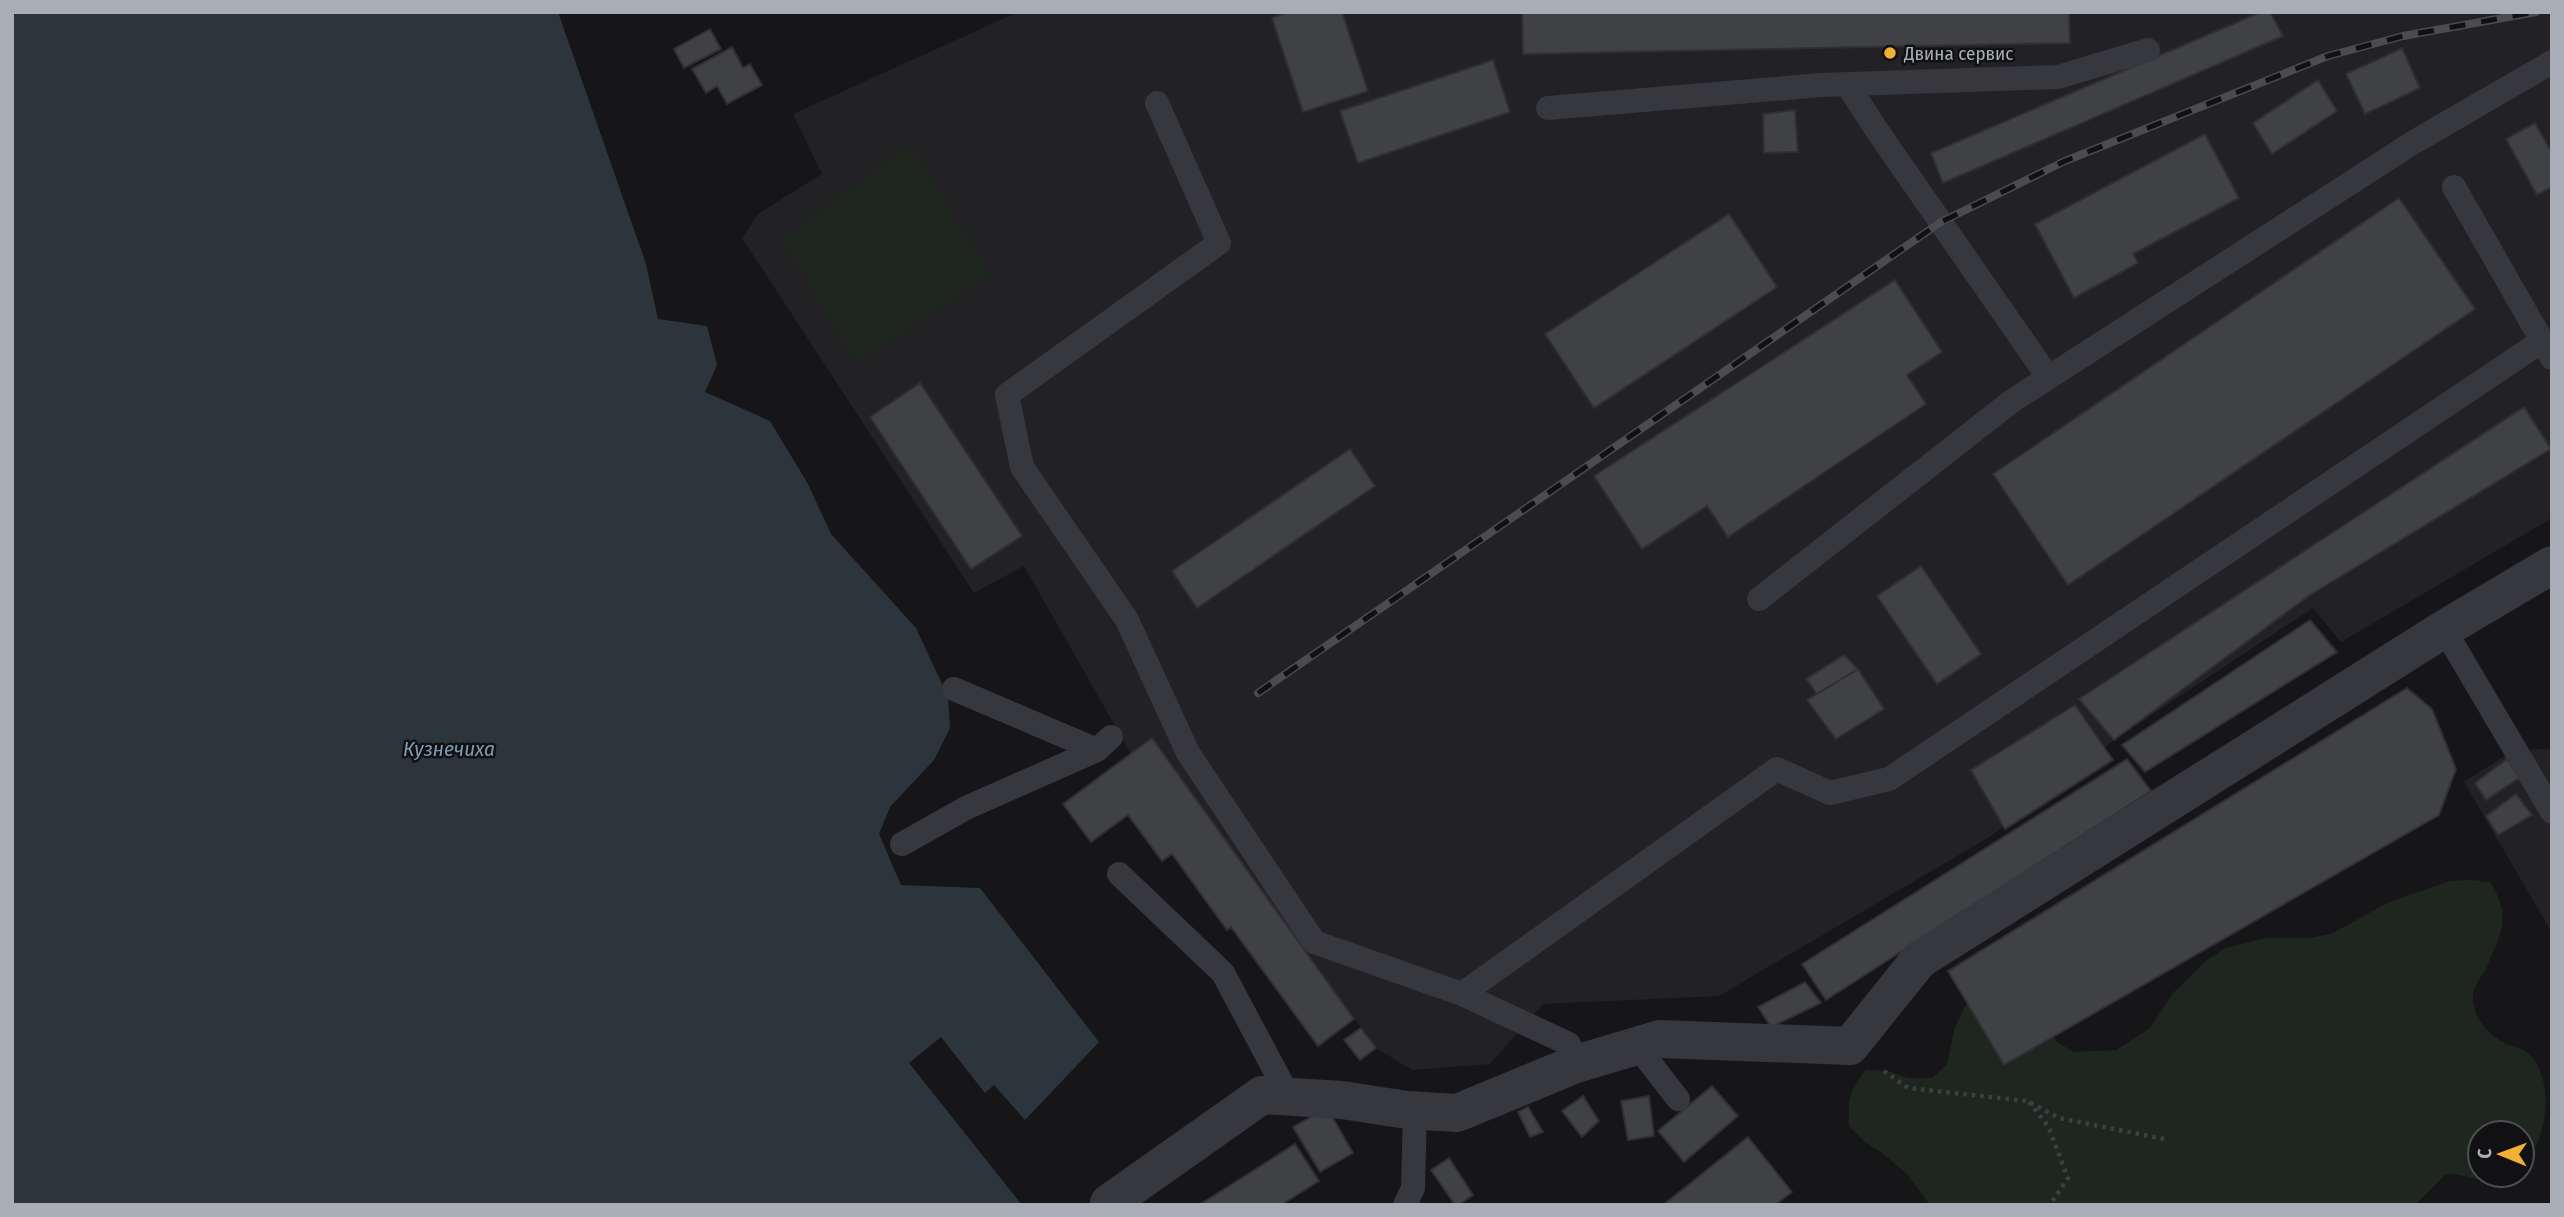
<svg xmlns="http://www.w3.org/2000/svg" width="2564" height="1217" font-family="'Fira Sans Condensed',sans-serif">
<rect width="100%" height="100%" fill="#161618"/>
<path fill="#222225" d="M1018 12H2552V518L2341 642 2313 608 2114 740 1991 836 1719 996 1543 1004 1490 1064 1412 1070 1376 1048 1152 739 1131 754 1024 566 974 593 742 238 759 213 822 174 793 114Z
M2548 749 2552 750V933L2464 782 2514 750Z"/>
<path fill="#1e261f" d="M911 144 990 274 856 364 781 239Z
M2470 880 2490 882C2507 910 2506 923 2493 952 2490 958 2488 965 2484 972 2478 981 2472 989 2473 1001 2475 1021 2492 1038 2509 1045 2515 1047 2524 1049 2528 1053 2557 1081 2547 1140 2522 1167V1133H2480V1175H2514L2501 1185C2482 1182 2466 1174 2446 1174L2415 1205H1930L1908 1175 1881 1152 1865 1142 1849 1126C1848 1100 1849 1090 1866 1070L1888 1071 1908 1078H1932L1947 1064 1955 1027 1965 1006 1982 993 2044 1024 2057 1042 2074 1052 2116 1050 2150 1028 2174 992 2207 960 2225 948 2266 938H2309L2331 934 2389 902 2450 881Z"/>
<path fill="#2c353c" d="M12 12H558L646 264 658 319 707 326 717 365 705 392 770 421 808 484 831 534 916 628 948 697 950 728 934 760 890 807 879 834 901 885 980 888 1099 1042 1025 1120 994 1085 985 1093 941 1037 909 1063 1022 1205H12Z"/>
<path fill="#404145" stroke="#303034" stroke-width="2" d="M1288 12H1342L1368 91 1303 112 1272 18Z
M1522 12H2069L2070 43 1523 54Z
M2261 12H2270L2283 36 1943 183 1931 153Z
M710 29 721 49 684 68 674 49Z
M732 47 743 68 750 64 762 85 727 104 717 86 706 93 692 69Z
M2402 48 2420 88 2365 114 2346 74Z
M1493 60 1510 112 1358 163 1340 111Z
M2318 80 2337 111 2272 154 2253 123Z
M1795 110 1798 152 1764 153 1763 114Z
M2535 123 2552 153V187L2537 195 2506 139Z
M2205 134 2239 198 2133 254 2138 263 2074 298 2035 224Z
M2399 198 2475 309 2068 585 1993 474Z
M1729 214 1777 287 1594 408 1545 334Z
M1895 280 1942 352 1907 375 1926 404 1728 537 1707 506 1642 549 1594 476Z
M920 383 1022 536 971 569 870 417Z
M2524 407 2551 449 2310 595 2114 740 2079 699Z
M1350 449 1375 486 1197 608 1172 571Z
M1921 566 1981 654 1937 684 1877 596Z
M2310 620 2337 652 2145 772 2122 745Z
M1844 655 1858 669 1817 694 1806 679Z
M1858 669 1884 709 1836 739 1807 700Z
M2407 688 2432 709 2456 769 2439 815 2004 1065 1948 971Z
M2075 705 2113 760 2005 829 1971 770Z
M1152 738 1354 1019 1318 1046 1231 927 1227 930 1172 854 1162 861 1128 815 1091 842 1063 804Z
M2127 759 2151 791 1826 1000 1802 964Z
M2507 759 2519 778 2486 800 2475 783Z
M2516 794 2532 815 2498 835 2486 816Z
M1805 982 1821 1003 1771 1027 1758 1007Z
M1361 1028 1376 1048 1360 1060 1344 1040Z
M1712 1086 1738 1116 1684 1162 1658 1131Z
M1583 1096 1599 1121 1582 1137 1562 1111Z
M1649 1096 1654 1136 1628 1140 1621 1101Z
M1528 1107 1543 1132 1530 1137 1518 1112Z
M1327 1108 1353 1153 1320 1172 1293 1127Z
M1748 1137 1792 1192 1775 1205H1663Z
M1295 1144 1319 1181 1281 1205H1199Z
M1449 1158 1473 1195 1459 1205H1455L1431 1170Z"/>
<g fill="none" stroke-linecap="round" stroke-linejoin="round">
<path stroke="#3d3f44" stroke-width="4.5" stroke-dasharray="3.5 5" stroke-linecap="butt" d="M1884 1071 1908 1088 2027 1101 2059 1118 2164 1139
M2029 1102 2048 1126 2068 1178 2050 1205"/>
<path stroke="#37383d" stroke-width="24" d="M1847 84 1876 129 2048 377
M1157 103 1219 243 1007 395 1022 467 1127 620 1188 753 1314 942 1462 994 1777 769 1830 793 1889 779 2542 341
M1548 108 1821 85 2058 77 2148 50
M2454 187 2552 358
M1759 599 2012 401 2414 142 2552 62
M2444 629 2552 812
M954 689 1097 750
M902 844 966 808 1097 750 1111 737
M1119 874 1223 973 1289 1097
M1462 994 1569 1044 1576 1064
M1637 1046 1678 1099
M1405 1205 1413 1188 1415 1111"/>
<path stroke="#37383d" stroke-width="38" d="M1109 1203 1262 1095 1342 1100 1407 1110 1457 1113 1576 1064 1660 1039 1850 1046 1919 960 2444 629 2552 565"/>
<defs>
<path id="rail" d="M1258 693 1941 222 2065 161 2328 56 2403 36 2536 12"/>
</defs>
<use href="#rail" stroke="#4a4c52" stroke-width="8"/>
<use href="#rail" stroke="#111113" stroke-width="5" stroke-dasharray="16" stroke-linecap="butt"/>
</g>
<circle fill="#f2b134" stroke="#111113" stroke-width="2.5" cx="1890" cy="53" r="7"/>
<g text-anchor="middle" stroke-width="5" stroke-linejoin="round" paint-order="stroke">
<g font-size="19" fill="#a8adb8" stroke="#111113" text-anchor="start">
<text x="1904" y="60">Двина сервис</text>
</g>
<g font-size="21" font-style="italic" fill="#7f9bb3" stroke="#111113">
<text x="449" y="756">Кузнечиха</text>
</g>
</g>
<rect width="2564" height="1217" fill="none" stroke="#a8adb8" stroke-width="28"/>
<g transform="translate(2501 1154) rotate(271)"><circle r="33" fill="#111113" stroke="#4d4f55" stroke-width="2"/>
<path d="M0-5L12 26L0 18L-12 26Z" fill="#f2b134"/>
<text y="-10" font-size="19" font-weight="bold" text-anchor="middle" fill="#a8adb8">С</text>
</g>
</svg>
